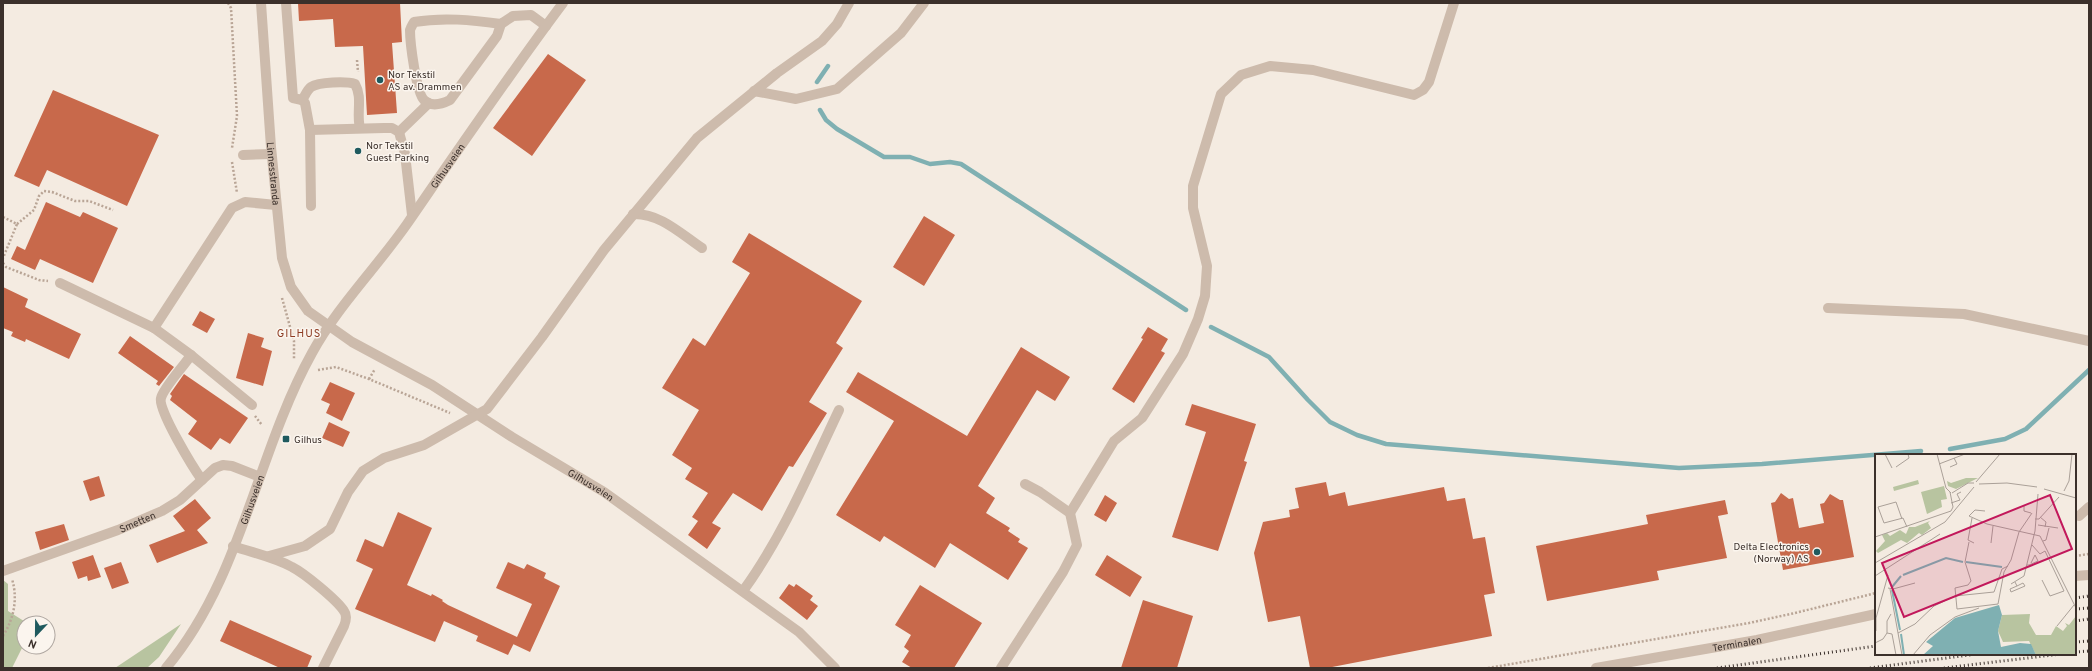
<svg xmlns="http://www.w3.org/2000/svg" width="2092" height="671" font-family="Overpass,sans-serif">
<rect width="100%" height="100%" fill="#f4ebe1"/>
<path fill="#b8c4a0" d="M3 580 8 584V611L27 623H24V644L12 668H3Z
M181 624 159 657 147 668H115Z"/>
<g fill="none" stroke-linecap="round" stroke-linejoin="round">
<path stroke="#7fb0b2" stroke-width="4.5" d="M817 82 828 66
M820 110 826 120 837 129 884 157H910L930 164 950 162 961 164 1186 310
M1211 327 1269 357 1308 400 1330 422 1357 435 1386 444 1679 468 1762 464 1921 451
M1950 449 2005 439 2026 429 2089 370"/>
</g>
<path fill="#c8694b" d="M298 3H400L402 42 392 43 397 113 367 115 363 46 335 47 333 19 299 21Z
M548 54 586 80 532 156 493 128Z
M53 90 159 135 127 206 47 170 39 187 14 176Z
M46 202 80 217 83 212 118 228 93 283 40 259 35 270 11 259 17 246 25 250Z
M924 216 955 235 924 286 893 267Z
M749 233 862 301 836 343 843 348 809 402 827 413 793 467 789 466 762 511 733 493 712 523 721 528 707 549 688 535 698 521 692 517 708 493 685 479 692 468 672 455 699 410 662 388 693 338 705 346 750 273 732 262Z
M3 287 28 299 25 307 81 334 69 359 26 339 25 342 11 336 13 332 3 328Z
M200 311 215 319 207 333 192 325Z
M1148 327 1168 339 1161 351 1165 353 1134 403 1112 389 1143 339 1141 338Z
M248 333 264 338 261 347 272 351 263 386 236 378Z
M130 336 174 367 159 386 156 384 158 381 118 353Z
M1021 347 1070 377 1055 401 1037 390 978 486 995 498 986 513 1010 528 1008 531 1020 539 1018 542 1028 548 1008 580 950 543 935 568 884 536 880 542 836 515 894 421 846 392 858 372 967 436Z
M184 374 248 418 230 444 220 438 211 450 188 434 197 421 170 400 172 396 170 394Z
M330 382 355 393 342 421 326 413 330 404 321 400Z
M1192 404 1256 424 1244 461 1247 462 1218 551 1172 537 1206 432 1185 425Z
M329 422 350 432 343 447 322 438Z
M99 476 105 496 90 501 83 481Z
M1326 482 1329 496 1345 492 1348 506 1444 487 1447 501 1465 498 1473 539 1485 537 1495 593 1484 595 1492 636 1327 668H1310L1300 616 1268 622 1254 553 1263 522 1290 517 1289 510 1299 508 1295 488Z
M1781 493 1789 499 1793 498 1799 528 1824 523 1820 504 1824 503 1830 494 1840 500H1843L1854 557 1783 570 1771 503 1775 502Z
M1105 495 1117 503 1106 522 1094 515Z
M195 499 211 518 197 530 208 543 157 563 149 545 185 531 173 516Z
M1725 500 1728 514 1718 516 1727 558 1657 571 1659 580 1547 601 1536 546 1648 524 1646 515Z
M398 512 432 528 407 585 431 596 432 594 443 600 442 601 448 605 517 637 532 604 496 588 508 562 524 569 527 564 546 573 544 578 560 586 530 652 513 644 514 643 508 655 476 641 478 636 444 621 435 642 355 609 373 569 356 561 365 539 383 547Z
M64 524 69 540 40 550 35 532Z
M93 555 101 577 88 581 87 576 78 579 72 562Z
M1107 555 1142 577 1130 597 1095 575Z
M121 562 129 583 112 589 104 568Z
M789 584 794 587 796 584 799 586 813 596 810 600 818 606 807 620 779 598Z
M920 585 982 623 954 668H912L902 662 909 651 904 647 911 635 895 625Z
M1143 600 1193 616 1177 668H1121Z
M230 620 312 656 307 668H280L220 641Z"/>
<g fill="none" stroke-linecap="round" stroke-linejoin="round">
<path stroke="#b9a596" stroke-width="2.5" stroke-dasharray="2 2" stroke-linecap="butt" d="M228 3 231 8 237 116 232 148
M357 60 358 72
M232 162 237 193
M3 217 17 224 3 258
M17 224 34 210 39 196 44 191 52 192 75 201H89L113 210
M3 263 6 267 39 280 48 281
M282 298 294 341V359
M318 370 336 367 369 379 450 413
M369 379 375 369
M255 416 262 425
M2075 556 2089 554
M3 636C14 618 18 599 12 579
M1488 668 1749 623 1795 613 1876 593"/>
<g stroke="#cdbbac" stroke-width="10">
<path id="s1" d="M261 3 271 147 282 258 291 287 308 311 352 342 432 385 512 437 604 492 799 632 835 668"/>
<path d="M286 3 293 98 302 100 305 103 310 130 311 206"/>
<path d="M501 24C472 20 443 17 414 22 413 24 411 27 410 30 410 42 416 92 424 100 431 107 442 104 450 100L497 36 501 24 513 16 531 15 546 26"/>
<path d="M754 91 796 99 837 89 901 33 924 3"/>
<path d="M302 100C305 96 307 90 311 87 319 82 346 81 355 84 363 98 356 113 360 128"/>
<path d="M310 130 384 128H392L399 132 405 154 412 215"/>
<path d="M399 132 429 103"/>
<path d="M243 155 271 154"/>
<path d="M633 214C660 213 681 234 702 248"/>
<path d="M60 283 154 328 191 355 252 405"/>
<path d="M1828 308 1964 314 2089 341"/>
<path d="M154 328 232 208 245 202 276 205"/>
<path d="M191 355C184 366 164 387 161 398 157 409 194 469 202 480"/>
<path d="M1070 513 1114 441 1142 418 1183 354 1198 319 1205 296 1207 266 1193 208V186L1221 94 1241 75 1270 66 1313 70 1414 95 1423 90 1429 82 1454 3"/>
<path d="M2079 516 2089 507"/>
<path d="M233 546C253 553 274 557 292 567 304 573 337 600 344 611 347 615 346 621 344 626L323 668"/>
<path d="M269 556 305 546 330 529 348 492 363 471 384 458 424 445 487 409 542 337 604 250 697 138 777 73 822 41 837 24 849 3"/>
<path id="s2" d="M3 571 118 530 162 511 180 500 215 468 223 465 232 466 260 477"/>
<path d="M2075 576 2089 575"/>
<path d="M743 591C783 536 810 471 839 410"/>
<path id="s3" d="M166 668C242 578 256 454 312 353 337 307 377 267 407 224 458 150 509 75 563 3"/>
<path d="M1001 668 1063 572 1077 545 1070 513 1040 492 1025 484"/>
<path id="s4" d="M1596 668 1757 640 1876 614"/>
</g>
<path stroke="#3b302b" stroke-width="3" stroke-dasharray="1 3" stroke-linecap="butt" d="M2075 598 2089 596
M2075 609 2089 608
M2075 621 2089 619
M2075 642 2089 641
M2075 652 2089 651
M1717 668 1876 646
M1870 668 1977 654
M1944 668 2061 654"/>
</g>
<g fill="#1f5a5e" stroke="#fbf5ee" stroke-width="1.5">
<circle cx="380" cy="80" r="4"/>
<circle cx="358" cy="151" r="4"/>
<rect x="282" y="435" width="8" height="8" rx="2"/>
<circle cx="1817" cy="552" r="4"/>
</g>
<g text-anchor="middle" stroke-width="3" stroke-linejoin="round" paint-order="stroke">
<g font-size="10" fill="#3b302b" stroke="#fbf5ee" text-anchor="start">
<text x="388" y="78">Nor Tekstil<tspan x="388" dy="12">AS av. Drammen</tspan></text>
<text x="366" y="149">Nor Tekstil<tspan x="366" dy="12">Guest Parking</tspan></text>
<text x="294" y="443">Gilhus</text>
<text x="1809" y="550" text-anchor="end">Delta Electronics<tspan x="1809" dy="12">(Norway) AS</tspan></text>
</g>
<g font-size="10" fill="#3b302b" stroke="#fbf5ee">
<text dy="4" stroke="none"><textPath href="#s3" startOffset="580">Gilhusveien</textPath></text>
<text dy="4" stroke="none"><textPath href="#s1" startOffset="171">Linnesstranda</textPath></text>
<text dy="4" stroke="none"><textPath href="#s1" startOffset="648">Gilhusveien</textPath></text>
<text dy="4" stroke="none"><textPath href="#s3" startOffset="190">Gilhusveien</textPath></text>
<text dy="4" stroke="none"><textPath href="#s2" startOffset="143">Smetten</textPath></text>
<text dy="4" stroke="none"><textPath href="#s4" startOffset="143">Terminalen</textPath></text>
</g>
<g font-size="11" letter-spacing="1" fill="#8c3b22" stroke="#fbf5ee">
<text x="299" y="337">GILHUS</text>
</g>
</g>
<g transform="translate(1875 454)">
<rect width="201" height="201" fill="#f4ebe1"/>
<path d="M91 24H103L81 35 73 32 72 27 76 29ZM43 26 44 30 19 37 18 33ZM69 32 72 45 66 46 67 53 52 60 46 38ZM55 67 53 69 56 74 47 81 44 79 32 89 26 86 3 99 1 97 10 87 7 81 12 79 15 82 25 76 31 80 34 73H40ZM155 160 154 169 161 181H176L181 172 188 177 192 172 190 169 194 171 201 162V201H161L154 187 128 188 123 177 127 161Z" fill="#b8c4a0"/>
<path d="M124 151 127 161 123 177 126 193 145 189 156 190 161 201H48L58 192 51 188 80 164Z" fill="#7fb0b2"/>
<path fill="none" stroke="#7fb0b2" stroke-width="2" d="M91 108 127 113M28 121 71 104 88 108M17 133 26 122M17 136 25 176M26 180 29 201"/>
<path fill="none" stroke="#aaa098" stroke-width="1" d="M10 0 17 14M62 0 71 34 76 39M64 10 90 0M21 13 34 4 33 0M75 13 82 10 79 4M101 28 125 0M104 30 132 29 162 33M169 35 201 44M189 37 194 27 197 0M77 39 93 29H99M76 49 85 46 82 40 86 38M149 51V57L156 59M110 57 100 56 94 62 112 70 165 82 201 154M165 63 171 68 170 73M97 64 93 86 99 89M27 65 21 48 3 53 9 69 28 64 32 73M160 65H164L184 43M163 71 183 74M0 83 76 57 78 53 75 38M168 87 171 86 174 74M94 88 90 108 96 127 93 131 80 134 82 155 123 150 129 118 136 106 144 78 157 59M116 89 118 72M157 91 165 100 170 97 189 137M0 109 70 68 99 33M152 111H154L163 107 160 101 156 109M0 122 65 80M167 126 175 142 189 137M140 128 142 132 148 129 150 132 136 138 135 135 142 132M136 130 149 122 160 77 163 40M13 134 18 135 40 129M15 135 27 201M182 172 199 151M1 177V164L13 121M12 179 17 180 21 201M23 179 40 170 59 152 80 142 119 138 127 115 133 112M0 189 8 185 12 179V167L16 160M38 201 55 181 80 163 104 154"/>
<path fill="#c2185b" fill-opacity="0.15" stroke="#c2185b" stroke-width="2" d="M175 41 197 95 29 163 7 109Z"/>
<rect width="201" height="201" fill="none" stroke="#3b302b" stroke-width="2"/>
</g>
<rect width="2092" height="671" fill="none" stroke="#3b302b" stroke-width="8"/>
<g transform="translate(36 635) rotate(202)"><circle r="19" fill="#fbf5ee" stroke="#aea6a0"/>
<path d="M0-3L7 15L0 10L-7 15Z" fill="#1f5a5e"/>
<text y="-6" font-size="11" font-weight="bold" text-anchor="middle" fill="#3b302b">N</text>
</g>
</svg>
